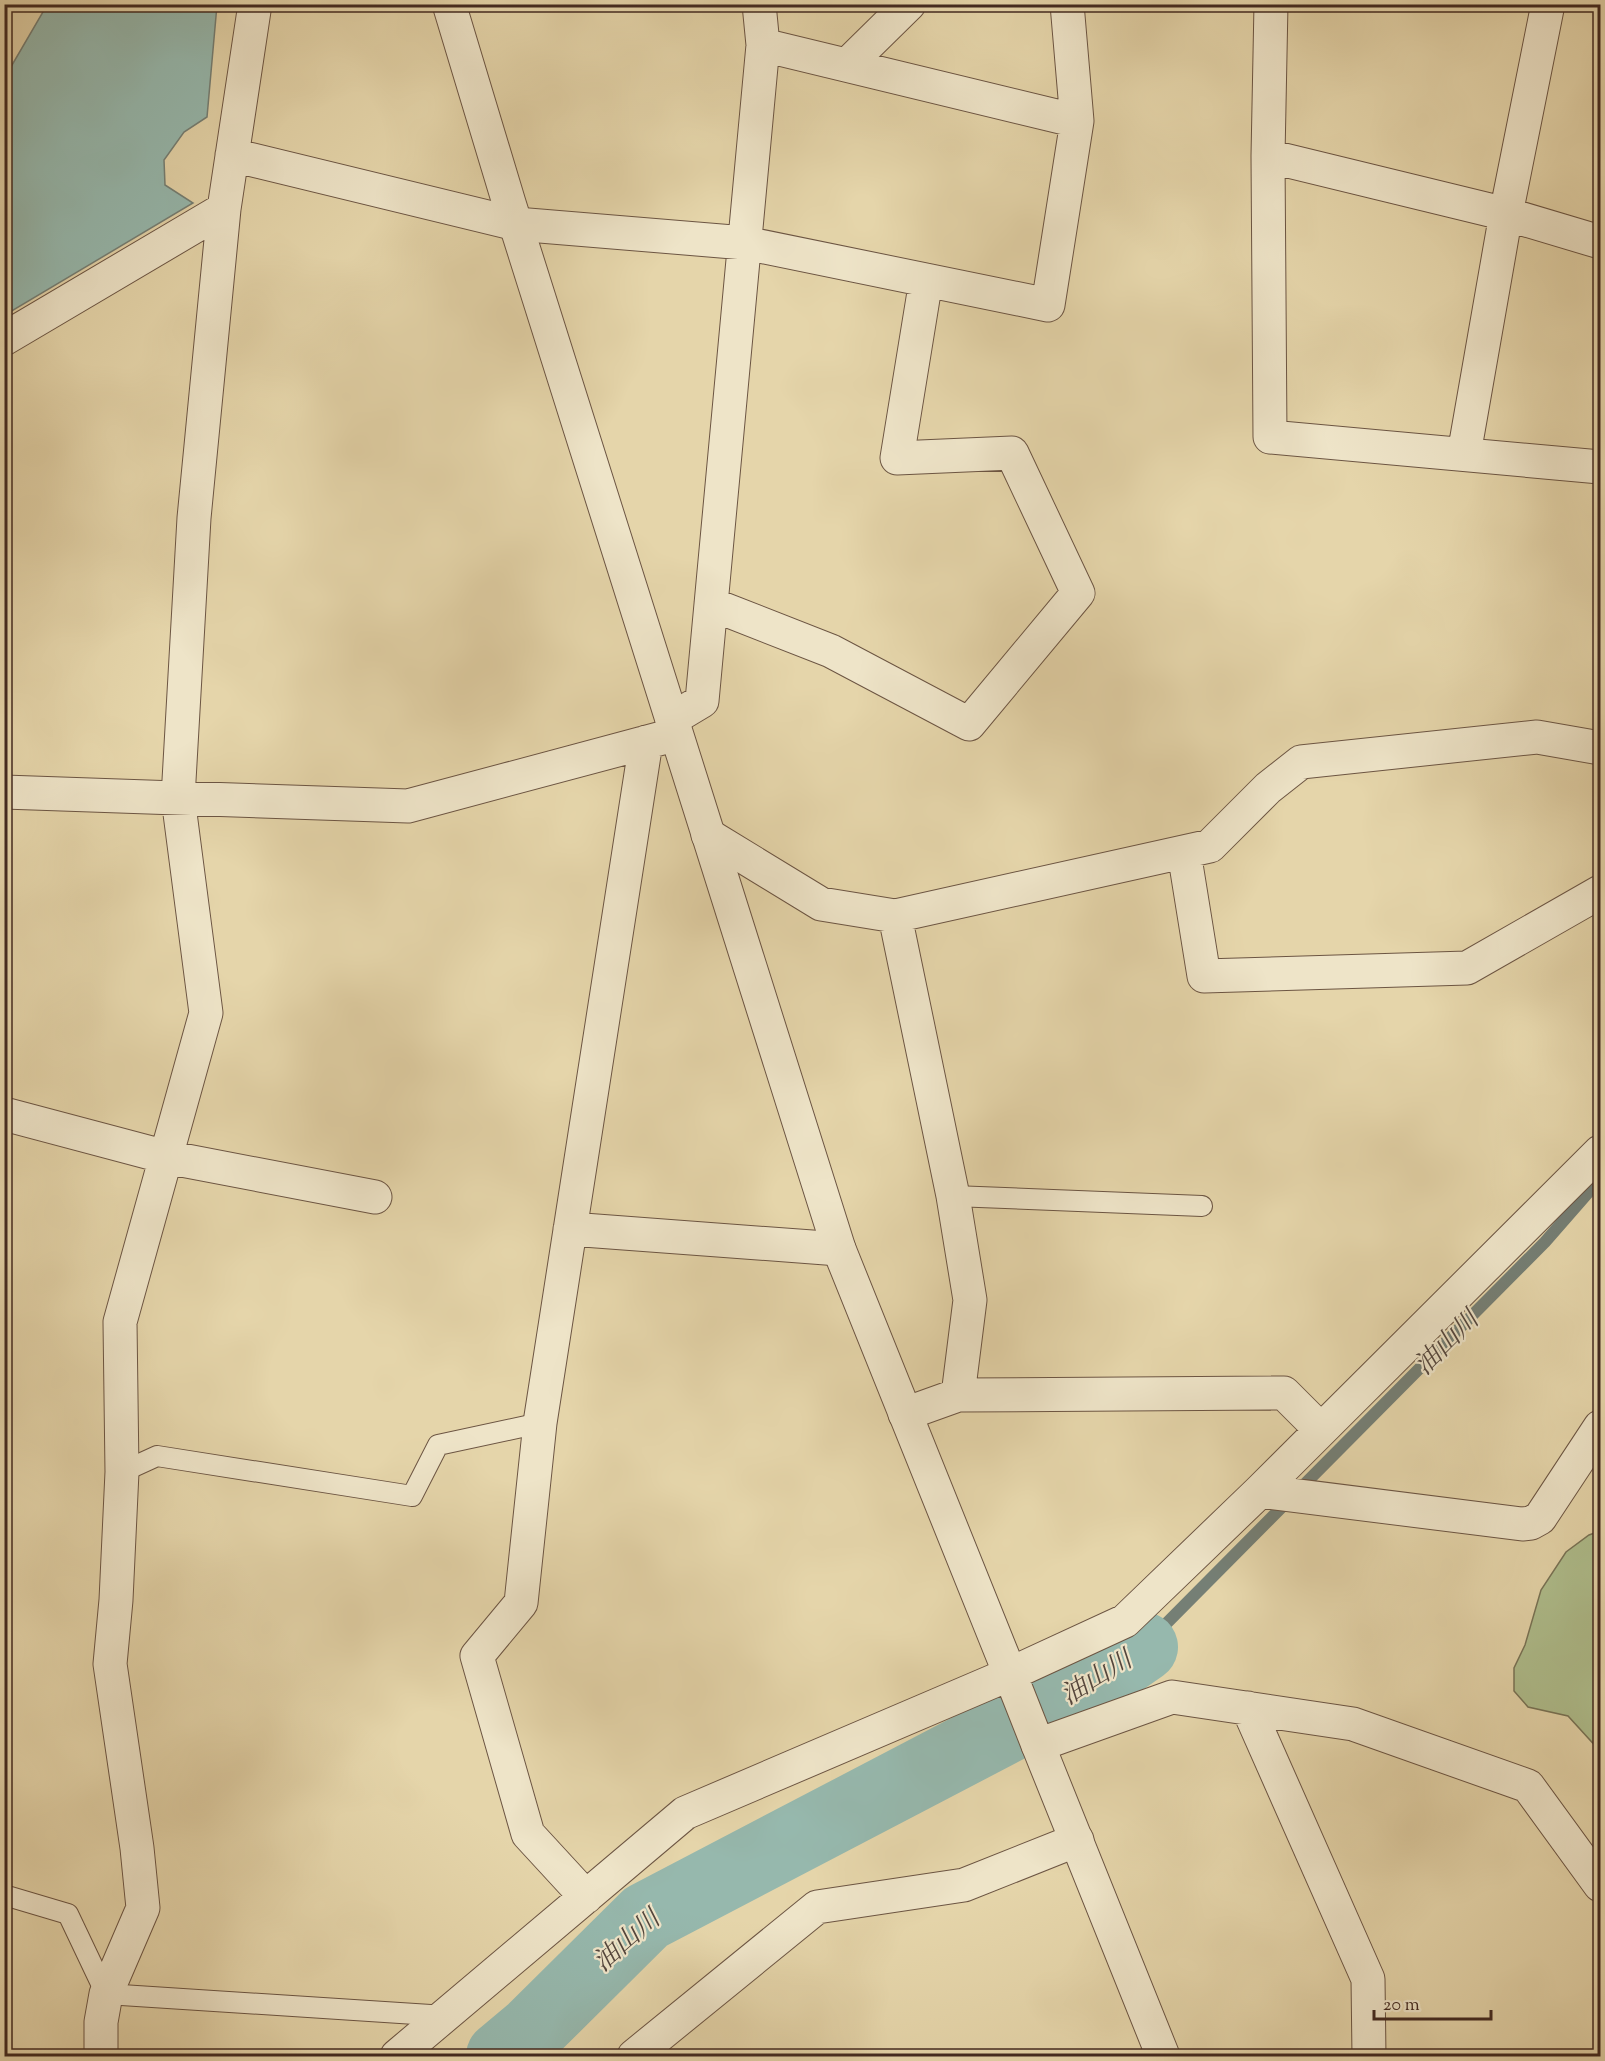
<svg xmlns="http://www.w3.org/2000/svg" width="1605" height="2061" font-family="'Sorts Mill Goudy','Noto Serif JP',serif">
<rect width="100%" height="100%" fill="#e5d5aa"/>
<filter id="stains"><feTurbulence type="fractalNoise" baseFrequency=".00333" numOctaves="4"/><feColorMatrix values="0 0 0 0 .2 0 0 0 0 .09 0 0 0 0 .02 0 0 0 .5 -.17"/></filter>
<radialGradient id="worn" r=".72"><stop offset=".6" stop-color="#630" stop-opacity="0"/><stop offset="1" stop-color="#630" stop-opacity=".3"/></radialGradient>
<path fill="#afbe8d" stroke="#797457" stroke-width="1.5" d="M1600 1531V1751L1568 1716 1528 1707 1514 1691V1668L1525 1645 1541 1590 1566 1552 1589 1535Z"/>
<path fill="#96b8ad" stroke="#757f75" stroke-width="1.5" d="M47 5H217L207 117 184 132 164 160 165 185 193 203 5 315V77Z"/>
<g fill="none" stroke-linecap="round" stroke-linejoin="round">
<path stroke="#757f75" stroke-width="12" d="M1143 1647 1545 1242 1600 1179"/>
<path stroke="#96b8ad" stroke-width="70" d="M501 2056 532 2030 646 1917 1084 1688 1143 1647"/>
<defs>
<path id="service" d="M953 1196 1202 1206
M122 1472 157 1456 412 1496 438 1445 540 1423
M4 1895 68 1914 106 1994 446 2016"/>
<path id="minor" d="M1271 4 1268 156 1270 437 1600 467
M763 45 1077 121 1067 4
M847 65 909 4
M232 155 516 224 745 243 1048 305 1077 121
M1268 156 1506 214 1600 242
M4 339 224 209
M1464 454 1506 214 1548 4
M711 604 831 651 969 724 1078 593 1012 453 897 458 926 280
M672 719 702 701 763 45 759 4
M4 792 408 806 666 737
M708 835 821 904 895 916 1210 846 1268 788 1301 762 1537 737 1600 748
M1184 852 1204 976 1467 968 1600 892
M895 916 953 1196 970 1300 958 1395
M4 1114 166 1157 375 1197
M570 1229 839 1249
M905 1414 958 1395 1284 1393 1321 1430
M1260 1491 1522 1524 1531 1523 1540 1518 1600 1427
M1010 1674 1038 1745 1172 1697 1353 1724 1528 1786 1600 1885
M1248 1708 1368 1979 1369 2056
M586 1897 528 1834 477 1656 521 1603 540 1423 646 742
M101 2056V2022L106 1994 143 1908 137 1848 110 1664 116 1600 122 1472 120 1322 206 1013 178 798 194 518 224 209 255 4
M397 2056 685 1813 1010 1674 1125 1621 1260 1491 1600 1152
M634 2056 817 1907 964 1885 1077 1840"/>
<path id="tertiary" d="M449 4 509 203 839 1249 1010 1674
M1038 1745 1163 2056"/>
</defs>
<use href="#service" stroke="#6c5543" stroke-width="22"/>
<use href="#minor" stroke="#6c5543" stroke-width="35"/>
<use href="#tertiary" stroke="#6c5543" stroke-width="35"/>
<use href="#service" stroke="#eee4c8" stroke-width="20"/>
<use href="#minor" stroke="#eee4c8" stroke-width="33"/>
<use href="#tertiary" stroke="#eee4c8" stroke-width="33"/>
</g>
<g text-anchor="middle" stroke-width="4.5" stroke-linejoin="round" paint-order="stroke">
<g font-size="26" font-style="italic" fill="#54463d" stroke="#eee4c8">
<text transform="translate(1446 1342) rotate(-45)" y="9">油山川</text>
<text transform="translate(1096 1677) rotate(-32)" y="9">油山川</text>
<text transform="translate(626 1940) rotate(-41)" y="9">油山川</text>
</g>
</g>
<rect width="1605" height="2061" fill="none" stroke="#e5d5aa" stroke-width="24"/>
<rect x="6" y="6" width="1593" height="2049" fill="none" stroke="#432a21" stroke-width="3"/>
<rect x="12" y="12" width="1581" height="2037" fill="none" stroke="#432a21" stroke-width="1.5"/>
<path d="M1374 2010v9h117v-9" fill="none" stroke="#432a21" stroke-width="3"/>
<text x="1383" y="2010" font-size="18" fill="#432a21" stroke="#eee4c8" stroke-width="4.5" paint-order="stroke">20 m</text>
<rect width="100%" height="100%" filter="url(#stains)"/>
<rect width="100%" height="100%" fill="url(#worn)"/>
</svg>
